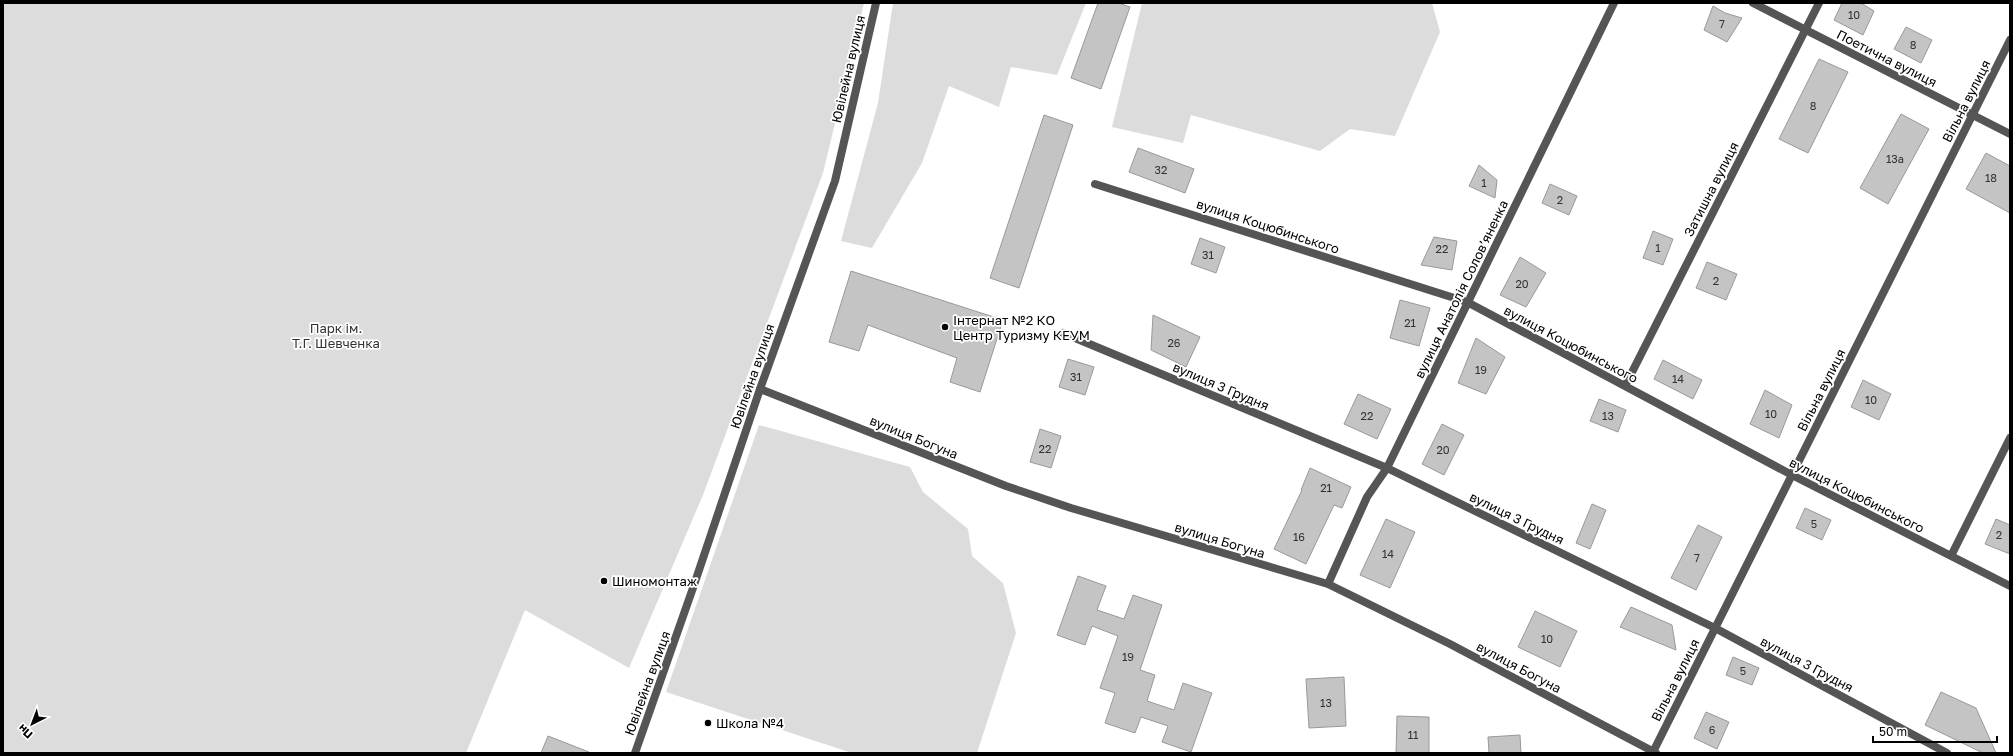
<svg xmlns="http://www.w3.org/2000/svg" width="2013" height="756" font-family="'Golos Text',sans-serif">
<rect width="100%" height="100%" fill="#fff"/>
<path fill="#dcdcdc" d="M3 3H864L823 173 703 495 629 668 525 610 466 753H3Z
M893 3H1086L1057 75 1011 67 999 107 949 86 922 163 872 248 841 241 878 103Z
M1142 3H1432L1440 32 1395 136 1350 129 1320 151 1191 115 1183 143 1112 127Z
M759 425 910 467 923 492 968 529 972 556 1003 583 1016 633 977 753H852L666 692Z"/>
<path fill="#c4c4c4" stroke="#999" d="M1098 3H1118L1130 7 1101 89 1071 78Z
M1842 3H1861L1874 11 1863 35 1834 20Z
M1713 6 1725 13 1742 18 1727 42 1704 30Z
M1906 27 1932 40 1921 63 1894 49Z
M1819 59 1848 72 1808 153 1779 139Z
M1901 114 1929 129 1888 204 1860 188Z
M1044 115 1073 125 1019 288 990 278Z
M1138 148 1194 169 1185 193 1129 172Z
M1986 153 2010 166V213L1966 189Z
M1479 165 1497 180 1495 198 1469 186Z
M1550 184 1577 196 1569 215 1542 203Z
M1653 231 1673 239 1663 265 1643 258Z
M1434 237 1457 241 1452 270 1421 265Z
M1200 238 1225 247 1216 273 1191 264Z
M1520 257 1546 273 1526 307 1500 295Z
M1707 262 1737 274 1726 300 1696 288Z
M851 271 1003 320 980 392 950 382 957 358 868 325 859 351 829 342Z
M1400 300 1430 308 1419 346 1390 338Z
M1153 315 1200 337 1186 367 1151 350Z
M1476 338 1505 357 1486 394 1458 383Z
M1068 359 1094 367 1085 395 1059 387Z
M1663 360 1702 380 1693 399 1654 379Z
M1863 380 1891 394 1879 420 1851 407Z
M1765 390 1792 405 1779 438 1750 424Z
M1358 394 1391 409 1377 439 1344 424Z
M1599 399 1626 410 1618 432 1590 421Z
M1442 424 1464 435 1444 475 1422 464Z
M1040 429 1061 436 1051 468 1030 462Z
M1310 468 1351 487 1342 508 1334 505 1306 564 1274 549 1302 490H1301Z
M1592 504 1606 510 1590 549 1576 543Z
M1805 508 1831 520 1822 540 1796 528Z
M1386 519 1415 532 1390 588 1360 575Z
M1996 519 2010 525V554L1985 544Z
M1698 525 1722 537 1696 590 1671 578Z
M1078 576 1106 586 1097 610 1124 619 1133 595 1162 605 1140 670 1155 675 1147 701 1174 710 1183 683 1212 693 1191 752 1162 742 1168 726 1141 717 1135 733 1105 723 1115 693 1100 688 1118 636 1092 626 1085 645 1057 635Z
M1631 607 1672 625 1676 650 1620 627Z
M1535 611 1577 631 1560 667 1518 647Z
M1733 657 1759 668 1752 685 1726 675Z
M1344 677 1346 726 1309 728 1306 679Z
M1941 692 1976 708 1996 753H1983L1925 725Z
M1706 712 1729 722 1717 749 1694 738Z
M1397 716 1429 717V753H1396Z
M1520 735 1521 753H1489L1488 737Z
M548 736 589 752V753H541Z"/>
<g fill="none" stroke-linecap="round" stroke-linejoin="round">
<path stroke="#555" stroke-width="8" d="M1753 3 2010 134
M1095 184 1467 302 1792 475 2010 586
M1063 333 1387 468 1715 628 1947 753
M1625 386 1819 3
M760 389 1006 486 1071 508 1328 584 1450 644 1656 753
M1951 556 2010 438
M1328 584 1367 497 1387 468 1614 3
M1653 752 2010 40"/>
<path stroke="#555" stroke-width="8" d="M635 753 694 585 760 389 835 181 876 3"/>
</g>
<g fill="#000" stroke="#fff" stroke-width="1.5">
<circle cx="945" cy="327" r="4"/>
<circle cx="604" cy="581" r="4"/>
<circle cx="708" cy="723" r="4"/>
</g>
<g text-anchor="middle" stroke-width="3.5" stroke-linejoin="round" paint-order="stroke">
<g font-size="11" fill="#313131">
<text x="1854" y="19">10</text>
<text x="1722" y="28">7</text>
<text x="1913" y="49">8</text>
<text x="1813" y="110">8</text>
<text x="1895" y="163">13а</text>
<text x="1161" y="174">32</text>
<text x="1991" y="182">18</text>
<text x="1484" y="187">1</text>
<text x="1560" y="204">2</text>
<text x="1658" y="252">1</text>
<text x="1442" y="253">22</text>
<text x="1208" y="259">31</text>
<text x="1716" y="285">2</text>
<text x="1522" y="288">20</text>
<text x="1410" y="327">21</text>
<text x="1174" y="347">26</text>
<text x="1481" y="374">19</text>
<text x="1076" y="381">31</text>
<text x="1678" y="383">14</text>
<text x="1871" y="404">10</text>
<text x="1771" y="418">10</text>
<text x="1367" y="420">22</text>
<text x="1608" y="420">13</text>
<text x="1045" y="453">22</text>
<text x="1443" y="454">20</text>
<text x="1326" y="492">21</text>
<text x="1814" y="528">5</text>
<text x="1999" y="539">2</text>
<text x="1299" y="541">16</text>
<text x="1388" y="558">14</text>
<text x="1697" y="562">7</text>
<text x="1547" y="643">10</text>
<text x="1128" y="661">19</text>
<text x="1743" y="675">5</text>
<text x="1326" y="707">13</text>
<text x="1712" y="734">6</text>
<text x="1413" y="739">11</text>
</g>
<g font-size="13" fill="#000" stroke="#fff">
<text transform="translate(1887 58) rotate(27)" y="5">Поетична вулиця</text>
<text transform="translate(848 69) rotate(-77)" y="5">Ювілейна вулиця</text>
<text transform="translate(1966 101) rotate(-63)" y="5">Вільна вулиця</text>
<text transform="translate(1711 189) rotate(-63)" y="5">Затишна вулиця</text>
<text transform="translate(1268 226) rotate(18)" y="5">вулиця Коцюбинського</text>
<text transform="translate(1461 289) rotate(-64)" y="5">вулиця Анатолія Соловʼяненка</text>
<text transform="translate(1571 344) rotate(28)" y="5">вулиця Коцюбинського</text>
<text transform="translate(752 376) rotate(-71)" y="5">Ювілейна вулиця</text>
<text transform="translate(1221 386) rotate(23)" y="5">вулиця 3 Грудня</text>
<text transform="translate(1821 390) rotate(-63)" y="5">Вільна вулиця</text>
<text transform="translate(914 437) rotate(22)" y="5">вулиця Богуна</text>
<text transform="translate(1857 495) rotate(27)" y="5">вулиця Коцюбинського</text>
<text transform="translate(1517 518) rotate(26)" y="5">вулиця 3 Грудня</text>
<text transform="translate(1220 540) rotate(17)" y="5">вулиця Богуна</text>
<text transform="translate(1807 664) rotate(28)" y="5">вулиця 3 Грудня</text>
<text transform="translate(1519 667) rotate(28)" y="5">вулиця Богуна</text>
<text transform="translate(1675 680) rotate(-63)" y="5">Вільна вулиця</text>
<text transform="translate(647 683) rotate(-70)" y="5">Ювілейна вулиця</text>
</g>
<g font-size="13" fill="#000" stroke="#fff" text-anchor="start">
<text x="953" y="325">Інтернат №2 КО<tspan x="953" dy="15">Центр Туризму КЕУМ</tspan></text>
<text x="612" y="586">Шиномонтаж</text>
<text x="716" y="728">Школа №4</text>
</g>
<g font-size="13" fill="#333" stroke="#fff">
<text x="336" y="333">Парк ім.<tspan x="336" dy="15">Т.Г. Шевченка</tspan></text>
</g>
</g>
<rect width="2013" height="756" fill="none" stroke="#000000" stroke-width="8"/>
<g transform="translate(32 724) rotate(222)" stroke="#ffffff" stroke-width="3" paint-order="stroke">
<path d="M0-3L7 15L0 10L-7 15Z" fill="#000000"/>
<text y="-6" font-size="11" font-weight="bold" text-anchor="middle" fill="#000000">Пн</text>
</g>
<path d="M1873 736v6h124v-6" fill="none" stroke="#000000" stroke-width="2"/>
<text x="1879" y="736" font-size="12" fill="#000000" stroke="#ffffff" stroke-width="3" paint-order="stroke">50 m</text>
</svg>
